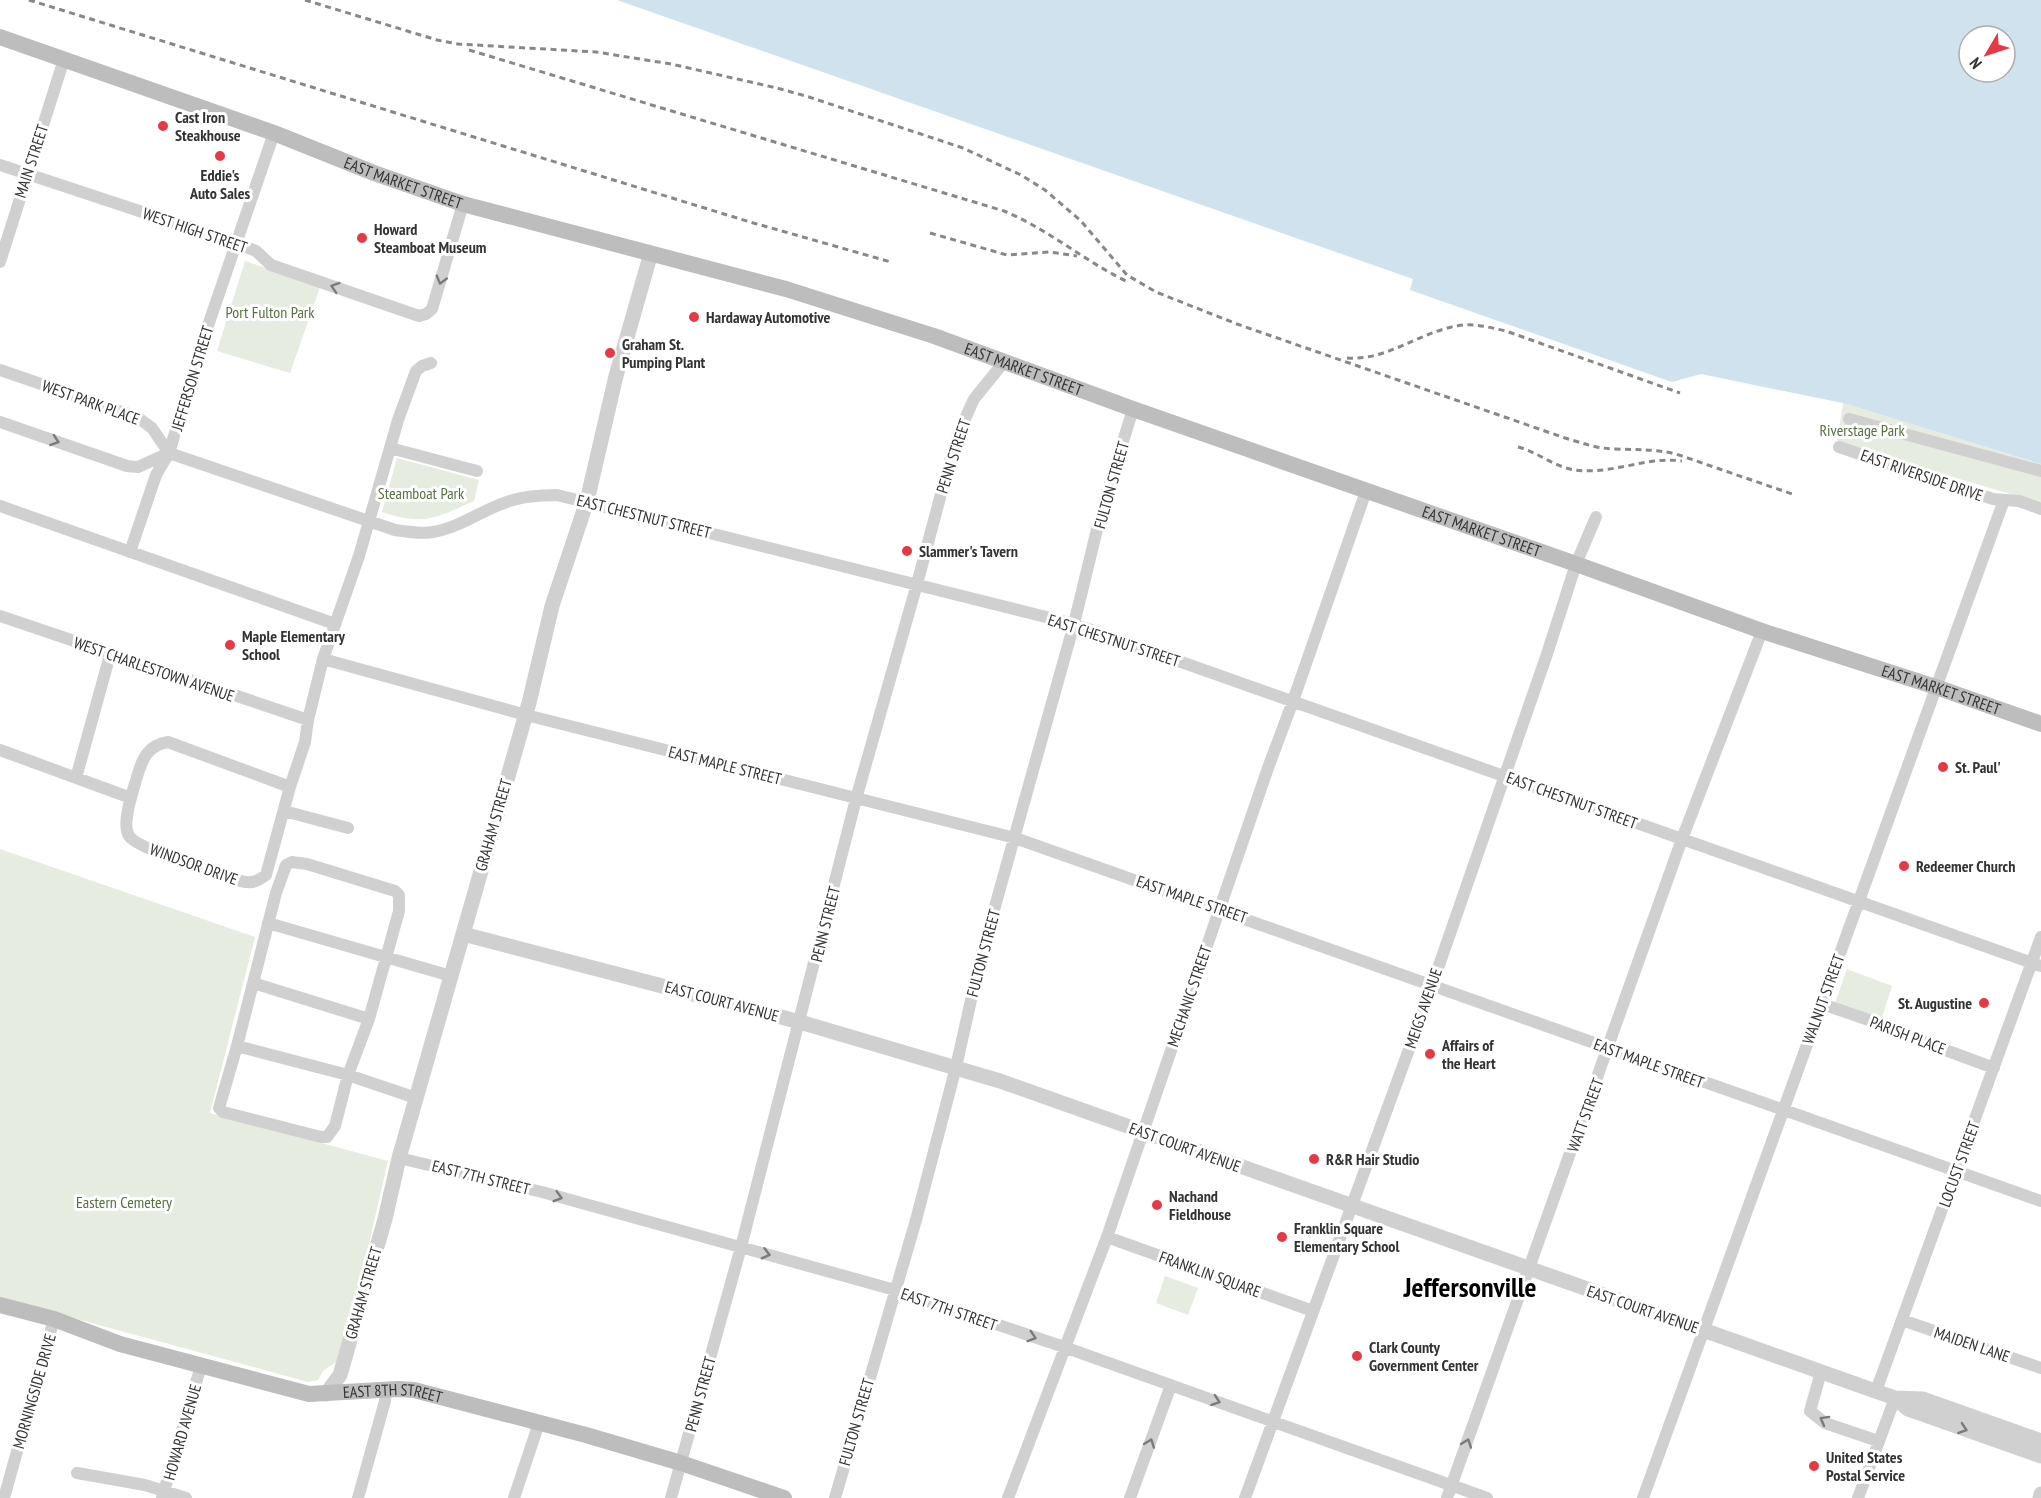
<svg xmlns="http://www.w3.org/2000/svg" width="2041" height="1498" font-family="'PT Sans Narrow',sans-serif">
<rect width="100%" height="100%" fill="#fff"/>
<path fill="#e6ecdf" d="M245 261 320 287 290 373 217 351Z
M1843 403 2041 464V503L1837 443Z
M397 458 479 480 474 501C436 518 423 526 382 512Z
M0 849 255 937 210 1113 388 1161 361 1278 336 1362 323 1371 318 1380 308 1382 0 1298Z
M1847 969 1892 986 1882 1017 1879 1021 1834 1006Z
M1165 1276 1198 1288 1188 1315 1156 1303Z"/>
<path fill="#cfe2ee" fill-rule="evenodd" d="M617 0H2041V464L1843 403 1701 374 1672 382 1410 290 1413 279ZM1969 36H2005V72H1969Z"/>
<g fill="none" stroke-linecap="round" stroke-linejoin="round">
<path stroke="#d0d0d0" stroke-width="12" d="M0 165 236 243 256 251 271 265 419 316 426 314 432 309 463 204
M0 262 64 59
M0 370 137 417 152 428 169 453
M1849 419 2041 471
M0 422 127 466 138 467 169 453
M1839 447 1993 499 2019 501 2041 509
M390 448 477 471
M169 453 395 530C408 532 420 534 433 532 459 528 482 510 507 502 523 496 540 495 557 495L1074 624 2041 966
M0 506 335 624
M130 552 156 475 169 453 200 349 274 133
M0 616 308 720
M323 659 526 715 1015 838 2041 1201
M0 750 131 798
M76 778 110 655
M290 787 168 742C148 745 142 759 137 777 133 791 121 824 129 836 139 850 218 874 237 880 250 884 255 883 266 875L290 787 305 742 308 720 323 659 359 556 398 420 416 371 422 366 431 363
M284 811 348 828
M292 862 307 864 395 891 399 895V911L369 1019 348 1075 335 1126 327 1137H321L223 1112 219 1108 237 1046 276 893 286 865Z
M268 923 451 976
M253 983 369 1019
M1822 1004 1898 1030 1905 1035 1994 1068
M237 1046 348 1075 416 1098
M399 1158 542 1192 895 1290 1064 1347 1487 1498
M1107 1237 1313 1311
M1902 1320 2041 1368
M1821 1372 1810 1411 1825 1423 1878 1441
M1876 1391 2041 937
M77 1473 145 1485 186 1498
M4 1498 54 1319
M162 1498 201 1366
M358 1498 385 1401 386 1389
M514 1498 539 1423
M671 1498 741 1247 856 799 917 584 949 464 958 434 974 399 1004 362
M835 1498 916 1220 956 1067 980 960 1074 624 1101 513 1133 409
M1008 1498 1107 1237 1268 768 1293 701 1366 491
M1130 1498 1171 1385
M1245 1498 1427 1000 1546 657 1576 564 1596 517
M1447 1498 1682 839 1762 631
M1643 1498 2004 500
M1858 1498 1895 1398"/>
<path stroke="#d0d0d0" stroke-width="15" d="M463 934 800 1022 1000 1081 1895 1398 1923 1399 2041 1441
M326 1394 340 1375 385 1219 399 1158 529 703 552 606 587 501 616 376 651 253
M1895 1398 1908 1409 2041 1456
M2040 1498 2041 1494"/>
<g stroke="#bdbdbd" stroke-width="16">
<path id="s1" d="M0 37 274 133 374 173 463 204 786 289 934 336 1133 409 1576 564 1762 631 1936 687 2041 724"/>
<path id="s2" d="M0 1305 54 1319 120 1344 309 1394 398 1389 414 1390 586 1435 681 1463 784 1498"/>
</g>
<path stroke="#888" stroke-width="3" stroke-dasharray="6 4.5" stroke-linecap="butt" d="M29 0 750 222 891 262
M305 0 437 40 458 44 596 52 671 64 777 88 809 97 963 148 1021 175 1045 190 1081 221 1127 275 1156 292 1237 324 1565 438C1582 443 1598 449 1616 449 1637 450 1655 449 1676 454L1795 495
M469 50 1004 211C1048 229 1084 261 1128 282
M930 233 1007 255 1050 252 1077 256
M1347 358C1390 361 1422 329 1464 325 1478 324 1492 328 1506 331L1680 393
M1518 447C1538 452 1554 467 1575 470 1612 475 1646 456 1682 461"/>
</g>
<defs><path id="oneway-chevron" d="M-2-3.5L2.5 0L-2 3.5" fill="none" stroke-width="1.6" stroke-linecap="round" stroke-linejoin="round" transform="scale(1.5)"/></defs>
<g stroke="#7a7a7a">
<use href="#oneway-chevron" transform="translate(441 280) rotate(106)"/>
<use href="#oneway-chevron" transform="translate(335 287) rotate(-162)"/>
<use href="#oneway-chevron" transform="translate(55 441) rotate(19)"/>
<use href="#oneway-chevron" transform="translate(558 1197) rotate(16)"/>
<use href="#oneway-chevron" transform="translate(766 1254) rotate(15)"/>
<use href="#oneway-chevron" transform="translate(1032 1337) rotate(18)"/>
<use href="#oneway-chevron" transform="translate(1216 1401) rotate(19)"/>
<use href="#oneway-chevron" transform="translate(1824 1420) rotate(-151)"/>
<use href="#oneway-chevron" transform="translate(1963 1429) rotate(19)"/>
<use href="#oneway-chevron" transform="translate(1150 1443) rotate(-70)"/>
<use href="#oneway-chevron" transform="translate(1467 1443) rotate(-70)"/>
</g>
<g fill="#e63946" stroke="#fff" stroke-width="2">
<circle cx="163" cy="126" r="6"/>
<circle cx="220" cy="156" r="6"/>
<circle cx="362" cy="238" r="6"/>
<circle cx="694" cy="317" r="6"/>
<circle cx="610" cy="353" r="6"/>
<circle cx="907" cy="551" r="6"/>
<circle cx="230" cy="645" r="6"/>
<circle cx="1943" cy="767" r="6"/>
<circle cx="1904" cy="866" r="6"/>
<circle cx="1984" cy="1003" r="6"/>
<circle cx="1430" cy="1054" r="6"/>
<circle cx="1314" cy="1159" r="6"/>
<circle cx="1157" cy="1205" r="6"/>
<circle cx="1282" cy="1237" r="6"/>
<circle cx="1357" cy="1356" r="6"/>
<circle cx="1814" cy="1466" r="6"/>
</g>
<g text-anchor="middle" stroke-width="6" stroke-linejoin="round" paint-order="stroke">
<g font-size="16" font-weight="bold" fill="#333" stroke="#fff" text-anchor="start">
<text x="175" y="123">Cast Iron<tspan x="175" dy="18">Steakhouse</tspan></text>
<text x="220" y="181" text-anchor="middle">Eddie's<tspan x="220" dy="18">Auto Sales</tspan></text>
<text x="374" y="235">Howard<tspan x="374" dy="18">Steamboat Museum</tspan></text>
<text x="706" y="323">Hardaway Automotive</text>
<text x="622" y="350">Graham St.<tspan x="622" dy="18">Pumping Plant</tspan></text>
<text x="919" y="557">Slammer's Tavern</text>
<text x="242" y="642">Maple Elementary<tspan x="242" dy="18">School</tspan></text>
<text x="1955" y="773">St. Paul'</text>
<text x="1916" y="872">Redeemer Church</text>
<text x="1972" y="1009" text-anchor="end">St. Augustine</text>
<text x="1442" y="1051">Affairs of<tspan x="1442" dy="18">the Heart</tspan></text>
<text x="1326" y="1165">R&amp;R Hair Studio</text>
<text x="1169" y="1202">Nachand<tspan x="1169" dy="18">Fieldhouse</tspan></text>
<text x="1294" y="1234">Franklin Square<tspan x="1294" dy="18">Elementary School</tspan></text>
<text x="1369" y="1353">Clark County<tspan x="1369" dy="18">Government Center</tspan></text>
<text x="1826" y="1463">United States<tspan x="1826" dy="18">Postal Service</tspan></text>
</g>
<g font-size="16" fill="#333" stroke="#fff">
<text transform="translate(31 161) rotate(-72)" y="6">MAIN STREET</text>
<text dy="6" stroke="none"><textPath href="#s1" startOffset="429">EAST MARKET STREET</textPath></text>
<text transform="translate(195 230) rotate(19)" y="6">WEST HIGH STREET</text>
<text dy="6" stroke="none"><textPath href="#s1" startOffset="1077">EAST MARKET STREET</textPath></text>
<text transform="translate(192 378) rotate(-73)" y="6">JEFFERSON STREET</text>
<text transform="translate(91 402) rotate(20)" y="6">WEST PARK PLACE</text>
<text transform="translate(953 456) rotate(-72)" y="6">PENN STREET</text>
<text transform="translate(1922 475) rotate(19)" y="6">EAST RIVERSIDE DRIVE</text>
<text transform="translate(1111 485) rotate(-74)" y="6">FULTON STREET</text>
<text transform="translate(644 516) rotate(14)" y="6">EAST CHESTNUT STREET</text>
<text dy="6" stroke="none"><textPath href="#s1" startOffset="1563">EAST MARKET STREET</textPath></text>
<text transform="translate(1114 640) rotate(18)" y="6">EAST CHESTNUT STREET</text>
<text transform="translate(154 669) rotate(19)" y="6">WEST CHARLESTOWN AVENUE</text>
<text dy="6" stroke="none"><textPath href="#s1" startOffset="2049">EAST MARKET STREET</textPath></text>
<text transform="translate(725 765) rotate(14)" y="6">EAST MAPLE STREET</text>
<text transform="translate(1572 800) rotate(20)" y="6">EAST CHESTNUT STREET</text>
<text transform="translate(493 825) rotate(-74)" y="6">GRAHAM STREET</text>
<text transform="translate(194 864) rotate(20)" y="6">WINDSOR DRIVE</text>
<text transform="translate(1192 899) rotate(19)" y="6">EAST MAPLE STREET</text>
<text transform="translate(825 924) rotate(-76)" y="6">PENN STREET</text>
<text transform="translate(983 953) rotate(-75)" y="6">FULTON STREET</text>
<text transform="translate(1189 996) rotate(-71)" y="6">MECHANIC STREET</text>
<text transform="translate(1823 999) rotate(-70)" y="6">WALNUT STREET</text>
<text transform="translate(722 1001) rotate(15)" y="6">EAST COURT AVENUE</text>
<text transform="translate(1423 1008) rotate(-71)" y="6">MEIGS AVENUE</text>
<text transform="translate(1908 1035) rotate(21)" y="6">PARISH PLACE</text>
<text transform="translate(1649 1063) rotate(20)" y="6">EAST MAPLE STREET</text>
<text transform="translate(1585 1115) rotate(-70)" y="6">WATT STREET</text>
<text transform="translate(1185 1147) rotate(20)" y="6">EAST COURT AVENUE</text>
<text transform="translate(1959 1164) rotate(-70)" y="6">LOCUST STREET</text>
<text transform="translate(481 1177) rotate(14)" y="6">EAST 7TH STREET</text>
<text transform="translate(1210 1274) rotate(20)" y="6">FRANKLIN SQUARE</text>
<text transform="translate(363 1293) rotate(-74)" y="6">GRAHAM STREET</text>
<text transform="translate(949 1309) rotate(19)" y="6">EAST 7TH STREET</text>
<text transform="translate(1643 1309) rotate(19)" y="6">EAST COURT AVENUE</text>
<text transform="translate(1972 1344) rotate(19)" y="6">MAIDEN LANE</text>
<text transform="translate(34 1391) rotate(-74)" y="6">MORNINGSIDE DRIVE</text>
<text transform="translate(700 1394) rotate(-75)" y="6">PENN STREET</text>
<text dy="6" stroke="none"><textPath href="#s2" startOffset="406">EAST 8TH STREET</textPath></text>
<text transform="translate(856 1422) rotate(-74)" y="6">FULTON STREET</text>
<text transform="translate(182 1432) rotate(-74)" y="6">HOWARD AVENUE</text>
</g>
<g font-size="16" fill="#56703f" stroke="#fff">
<text x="270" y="318">Port Fulton Park</text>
<text x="1862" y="436">Riverstage Park</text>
<text x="421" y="499">Steamboat Park</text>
<text x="124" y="1208">Eastern Cemetery</text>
</g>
<g font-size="28" font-weight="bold" fill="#000" stroke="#fff">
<text x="1470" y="1297">Jeffersonville</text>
</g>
</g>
<g transform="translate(1987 54) rotate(231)"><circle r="28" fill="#ffffff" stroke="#adadad" stroke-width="1.5"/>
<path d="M0-4.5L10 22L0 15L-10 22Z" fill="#e63946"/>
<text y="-9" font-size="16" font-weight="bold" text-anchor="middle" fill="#333333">N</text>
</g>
</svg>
